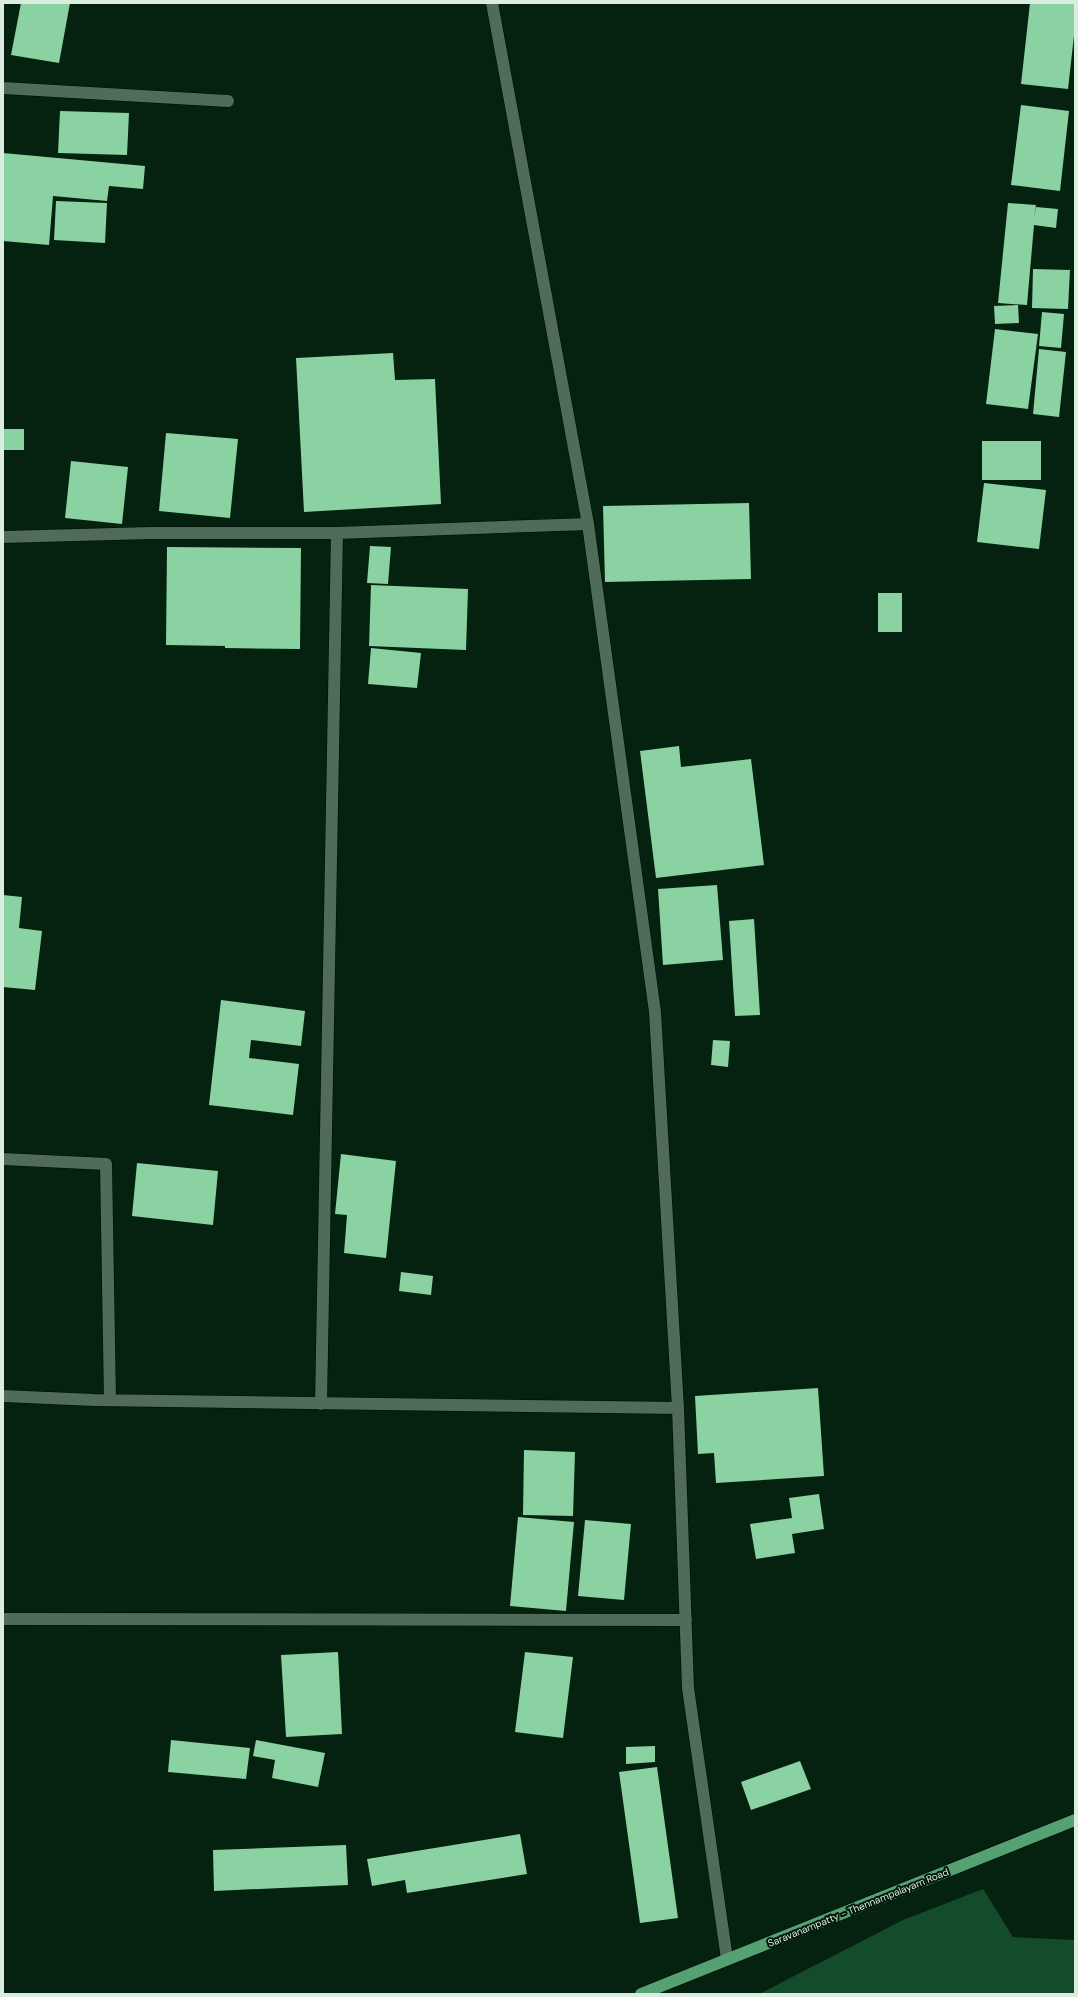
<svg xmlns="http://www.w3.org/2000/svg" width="1078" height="1997" font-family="'DM Sans',sans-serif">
<rect width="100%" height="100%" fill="#052110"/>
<path fill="#134b2b" d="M983 1889 1013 1937 1075 1940V1994H759L903 1920Z"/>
<path fill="#8ad2a1" d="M21 3H70L59 63 11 55Z
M1030 3H1075V27L1068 89 1021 84Z
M1021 105 1069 111 1060 191 1011 185Z
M60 111 129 113 127 155 58 153Z
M3 153 145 166 143 189 109 186 107 201 53 196 49 245 3 241Z
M56 201 107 203 105 243 54 240Z
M1008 203 1036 205 1034 218 1036 207 1058 209 1056 228 1034 225 1027 305 998 303Z
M1033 269 1070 270 1068 309 1032 308Z
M1018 305 1019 323 995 324 994 306Z
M1042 312 1064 314 1061 348 1039 346Z
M995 329 1038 334 1028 409 986 404Z
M1039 349 1066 352 1059 417 1033 414Z
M393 353 395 380 435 379 441 504 304 512 296 358Z
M3 429H24V450H3Z
M166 433 238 439 230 518 159 511Z
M982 441H1041V480H982Z
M71 461 128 467 122 524 65 518Z
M984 483 1046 490 1039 549 977 542Z
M749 503 751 579 605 582 603 506Z
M370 546 391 547 388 584 367 583Z
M167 547 301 548 300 649 225 648V646L166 645Z
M371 585 468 589 466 650 369 646Z
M878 593H902V632H878Z
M371 648 421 653 417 688 368 684Z
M679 746 681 767 751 759 764 865 656 878 640 751Z
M717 885 723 960 663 965 658 889Z
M3 895 22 897 19 928 42 931 35 990 3 987Z
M754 919 760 1015 735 1016 729 921Z
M221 1000 305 1011 301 1046 251 1040 249 1058 299 1064 293 1115 209 1105Z
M713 1040 730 1041 728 1067 711 1065Z
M341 1154 396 1161 386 1258 344 1253 347 1215 335 1214Z
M137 1163 218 1171 213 1225 132 1216Z
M401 1272 433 1276 431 1295 399 1291Z
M818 1388 824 1476 716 1483 714 1453 698 1454 695 1396Z
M524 1450 575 1452 573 1516 523 1515Z
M819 1494 824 1529 792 1534 795 1553 756 1559 750 1524 792 1518 789 1498Z
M518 1517 574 1522 566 1611 510 1606Z
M585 1520 631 1524 624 1600 578 1596Z
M338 1652 342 1734 286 1737 281 1655Z
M525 1652 573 1657 563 1738 515 1732Z
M171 1740 250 1748 246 1779 168 1772Z
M256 1740 325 1753 318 1787 272 1778 275 1760 253 1756Z
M655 1746V1762L626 1764V1747Z
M800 1761 811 1789 751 1810 741 1782Z
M657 1767 678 1918 640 1923 619 1772Z
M520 1834 527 1874 407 1893 405 1880 372 1886 367 1859Z
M346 1845 348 1885 214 1891 213 1850Z"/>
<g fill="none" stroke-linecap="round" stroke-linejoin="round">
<defs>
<path id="minor" d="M492 3 588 524
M3 88 228 101
M3 537 151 533H337L588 524 655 1012 678 1408
M3 1159 106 1164 110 1400
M3 1396 94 1400 678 1408 688 1688 727 1959
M321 1404 337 533
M3 1619 686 1620"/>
<path id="major" d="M641 1994 1075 1820"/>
</defs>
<use href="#minor" stroke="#000a01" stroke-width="13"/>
<use href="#major" stroke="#000a01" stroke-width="13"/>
<use href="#minor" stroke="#4e6c57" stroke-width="12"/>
<use href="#major" stroke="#55a171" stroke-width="12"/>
</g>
<g text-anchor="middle" stroke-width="4" stroke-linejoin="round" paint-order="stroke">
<g font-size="10" fill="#dbece0" stroke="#001707">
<text transform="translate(858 1907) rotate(-22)" y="4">Saravanampatty - Thennampalayam Road</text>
</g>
</g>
<rect width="1078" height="1997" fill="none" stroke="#dbece0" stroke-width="8"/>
</svg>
